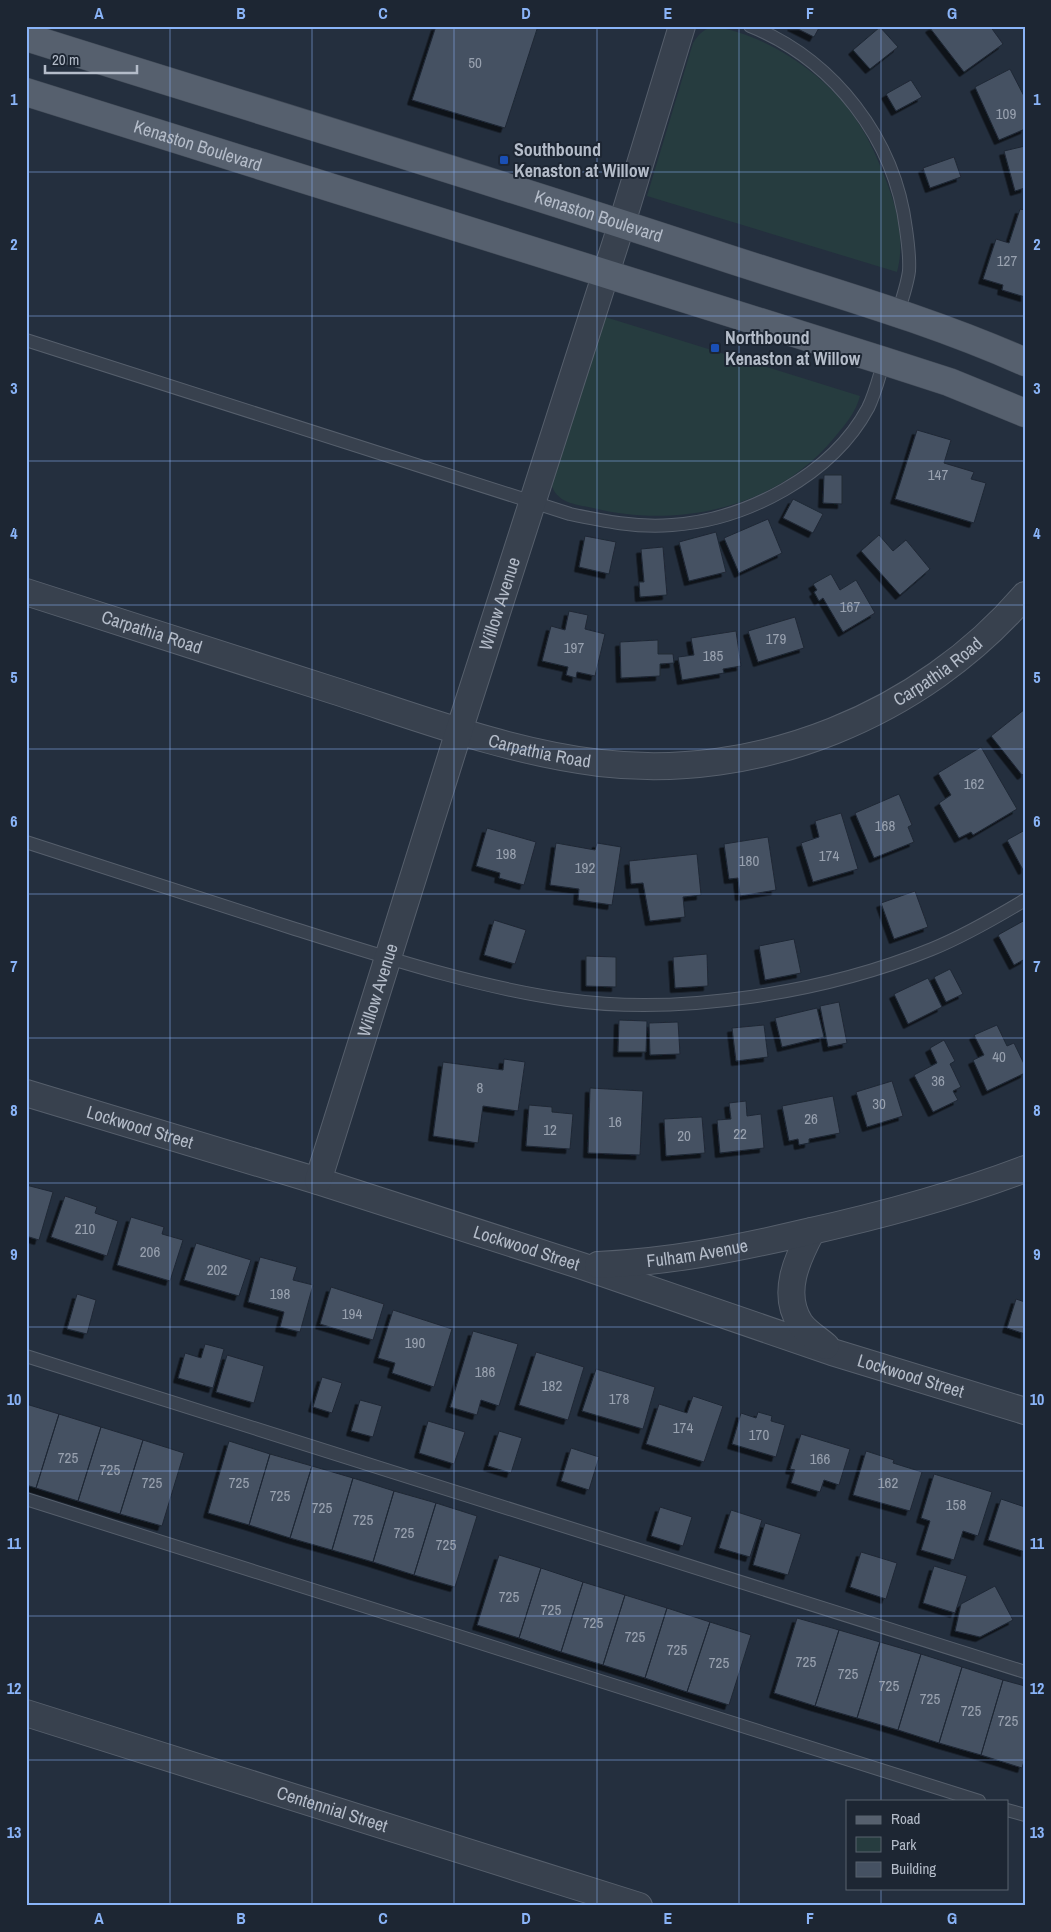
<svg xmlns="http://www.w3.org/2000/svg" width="1051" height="1932" font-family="'Archivo Narrow',sans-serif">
<defs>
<filter id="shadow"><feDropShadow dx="-4.5" dy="4.5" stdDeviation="0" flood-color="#0009"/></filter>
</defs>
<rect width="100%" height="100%" fill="#242f3e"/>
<path fill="#263c3f" d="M714 27C765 33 830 77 857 121 870 140 879 162 887 183 898 211 905 242 897 272L647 196 693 43C699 34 703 29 714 27Z
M602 316 860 396C856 412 845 425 834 438 777 508 678 529 593 508 574 504 556 503 551 483Z"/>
<path fill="#455162" stroke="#1f2835" filter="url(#shadow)" d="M436 26H538L505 128 412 100Z
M792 26H820L814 37Z
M933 26H990L1003 44 964 72 930 28Z
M880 27 898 47 870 69 853 50Z
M1010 69 1025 98V129L999 140 975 87Z
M911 80 922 97 896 111 886 94Z
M1025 146V188L1015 191 1004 151Z
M954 157 961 177 930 188 923 168Z
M1020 209 1025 210V297L1002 290 1003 285 983 279 996 239 1009 243Z
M917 430 951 440 944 463 974 472 971 479 986 483 974 523 895 499Z
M824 475H842V504L823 503Z
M793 499 823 514 813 533 783 518Z
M768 519 782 553 739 573 724 538Z
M716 532 726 572 689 581 679 542Z
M879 535 893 551 906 540 930 569 900 595 861 551Z
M585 536 616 542 609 574 579 567Z
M663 547 667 595 640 597 639 582H644L641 549Z
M831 574 840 590 856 580 875 613 843 632 823 598 819 601 814 592 817 590 813 584Z
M569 611 588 615 585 629 605 634 595 676 577 672 576 678 566 675 568 667 542 661 551 626 565 630Z
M795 617 804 648 758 662 748 631Z
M736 631 741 666 723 669 724 673 682 680 678 657 694 655 691 638Z
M658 640V654H673L674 663 660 664V676L621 678 620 642Z
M1025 709V773L1022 775 991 736Z
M981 747 1017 809 973 835 971 832 959 838 939 803 951 795 938 773Z
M899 794 912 825 908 827 914 842 874 858 855 813Z
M841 813 858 869 813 882 801 843 819 837 815 821Z
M487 828 536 842 524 885 499 878 500 873 476 866Z
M1025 830V869L1023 870 1007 840Z
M768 837 776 890 740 896 738 878 729 879 724 844Z
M556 843 595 850 597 843 621 847 612 905 578 900 579 889 550 885Z
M697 854 701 895 683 897 685 917 650 921 643 883 631 884 629 861Z
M915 891 928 927 894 939 881 903Z
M494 920 526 930 515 964 484 955Z
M1025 920V959L1014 965 998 935Z
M794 939 801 973 765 980 759 946Z
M707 954 708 986 675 988 673 957Z
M586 956 616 957V987L586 986Z
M950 969 963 994 946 1002 934 977Z
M928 978 942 1007 908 1024 894 994Z
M839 1002 847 1043 828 1047 820 1006Z
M817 1008 824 1037 782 1047 775 1018Z
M619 1020 647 1021 646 1052H618Z
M678 1022 680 1054 650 1055 649 1023Z
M764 1025 768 1057 736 1061 732 1028Z
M997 1025 1007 1046 1014 1043 1025 1066V1073L987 1091 973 1060 984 1055 974 1035Z
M944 1040 955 1061 950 1064 961 1087 953 1091 958 1100 933 1112 914 1075 937 1063 930 1048Z
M504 1059 525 1062 518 1111 483 1106 478 1143 433 1136 443 1062 503 1070Z
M892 1081 903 1116 867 1127 856 1092Z
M590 1088 643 1091 640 1155 588 1153Z
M833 1096 840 1133 809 1139V1143L799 1145 798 1139 789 1141 782 1106Z
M746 1101 747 1116 761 1114 764 1148 720 1153 717 1120 731 1119 729 1103Z
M529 1105 552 1107V1112L573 1114 570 1149 526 1146Z
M702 1117 705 1153 666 1156 664 1119Z
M26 1185 53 1192 39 1240 26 1236Z
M65 1196 97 1207 95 1213 118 1221 107 1256 51 1237Z
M131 1217 164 1227 162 1234 183 1240 170 1281 117 1265Z
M196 1243 251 1260 239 1296 184 1280Z
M260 1257 297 1267 293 1280 313 1285 300 1332 280 1327 284 1312 248 1302Z
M331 1287 384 1304 373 1340 320 1324Z
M77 1294 96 1300 87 1334 67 1329Z
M1016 1299 1025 1302V1334L1007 1328Z
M393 1310 452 1329 434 1387 392 1373 395 1363 378 1358Z
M473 1331 518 1344 499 1406 481 1400 477 1415 450 1407Z
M205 1344 224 1349 213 1388 178 1378 185 1353 201 1358Z
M536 1352 584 1367 568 1420 519 1405Z
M227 1355 264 1366 254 1403 216 1392Z
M596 1369 655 1387 643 1429 582 1411Z
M322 1377 342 1383 332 1413 313 1407Z
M693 1396 723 1406 704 1462 646 1444 659 1404 687 1413Z
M360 1400 382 1406 373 1437 351 1431Z
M26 1404 59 1414 36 1488 26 1485Z
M758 1412 772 1416 771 1421 785 1425 776 1457 732 1444 741 1413 756 1418Z
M59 1414 101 1427 78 1501 36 1488Z
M428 1421 465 1432 454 1464 419 1453Z
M101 1427 143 1440 120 1514 78 1501Z
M499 1431 522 1438 511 1473 488 1466Z
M801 1434 850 1449 839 1485 824 1480 820 1492 791 1483 795 1470 790 1469Z
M143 1440 184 1453 162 1526 120 1514Z
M229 1441 270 1454 249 1525 208 1513Z
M571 1448 599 1457 589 1490 561 1481Z
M866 1451 894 1460 893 1463 922 1472 910 1511 853 1495Z
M270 1454 312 1466 290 1538 249 1525Z
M312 1466 353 1478 332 1550 290 1538Z
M934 1474 992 1492 978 1536 963 1531 954 1560 921 1550 930 1521 921 1518Z
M353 1478 394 1491 373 1562 332 1550Z
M394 1491 436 1503 414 1575 373 1562Z
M1001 1499 1025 1507V1552L988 1540Z
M436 1503 477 1516 455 1587 414 1575Z
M660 1507 692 1517 683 1546 651 1536Z
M731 1510 762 1520 750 1557 719 1548Z
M765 1523 801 1534 788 1575 753 1565Z
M861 1552 897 1563 886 1599 850 1587Z
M499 1555 541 1568 519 1638 477 1625Z
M934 1566 967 1576 955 1613 923 1603Z
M541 1568 583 1582 561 1652 519 1638Z
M583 1582 625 1595 603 1665 561 1652Z
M995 1586 1013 1620 980 1637 955 1631 961 1604Z
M625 1595 667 1608 645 1678 603 1665Z
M667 1608 710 1622 687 1692 645 1678Z
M797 1618 839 1630 815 1706 774 1693Z
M710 1622 751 1635 729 1705 687 1692Z
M839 1630 880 1642 857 1718 815 1706Z
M880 1642 921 1654 898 1730 857 1718Z
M921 1654 962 1667 939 1743 898 1730Z
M962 1667 1003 1680 981 1755 939 1743Z
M1003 1680 1025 1686V1758L1022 1768 981 1755Z"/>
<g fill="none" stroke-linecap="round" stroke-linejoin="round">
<defs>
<path id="lane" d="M750 26C834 60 895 139 906 229 908 243 910 257 909 271 907 286 902 300 897 315
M26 340 570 514C603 521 637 528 672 525 746 520 832 475 868 408 875 394 879 377 884 361
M26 842C116 871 206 900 295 929 385 957 475 987 568 1000 681 1016 827 992 932 949 964 936 995 918 1025 900
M26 1356 1025 1672
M26 1499 979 1801
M1007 1810 1025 1815"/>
<g id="street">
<path id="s1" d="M26 592C129 625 232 658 335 691 422 719 509 752 600 763 758 782 922 715 1025 595"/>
<path id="s2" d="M26 1093 318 1181 582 1266 832 1352 1025 1411"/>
<path id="s3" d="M318 1181 459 731 622 223 682 26"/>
<path d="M812 1231C797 1259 781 1293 800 1323 806 1332 818 1339 826 1346"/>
<path id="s4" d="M598 1265C668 1262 735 1249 803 1233 879 1216 952 1197 1025 1169"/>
<path id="s5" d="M26 1713 639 1906"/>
</g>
<g id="primary">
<path id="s6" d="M26 37C255 109 484 178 711 253 816 288 924 317 1025 362"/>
<path id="s7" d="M26 92 884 361 949 382 1025 413"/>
</g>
</defs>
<use href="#lane" stroke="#565f6c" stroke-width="14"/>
<use href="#street" stroke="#565f6c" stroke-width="28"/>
<use href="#primary" stroke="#414a57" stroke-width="29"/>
<use href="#lane" stroke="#38414e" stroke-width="12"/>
<use href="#street" stroke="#38414e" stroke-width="26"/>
<use href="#primary" stroke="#56606e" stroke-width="28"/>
</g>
<path fill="none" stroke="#8ab4f8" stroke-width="1" stroke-opacity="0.55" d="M170 26V1906M312 26V1906M454 26V1906M597 26V1906M739 26V1906M881 26V1801M26 172H1025M26 316H1025M26 461H1025M26 605H1025M26 749H1025M26 894H1025M26 1038H1025M26 1183H1025M26 1327H1025M26 1471H1025M26 1616H1025M26 1760H1025M881 1888V1906"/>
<g fill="#1a4fb4" stroke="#1d2633" stroke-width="2">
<rect x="499" y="155" width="10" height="10" rx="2.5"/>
<rect x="710" y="343" width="10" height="10" rx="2.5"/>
</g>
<g text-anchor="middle" stroke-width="4" stroke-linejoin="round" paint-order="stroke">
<g font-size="15" fill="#98a1af">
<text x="475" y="68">50</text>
<text x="1006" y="119">109</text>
<text x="1007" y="266">127</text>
<text x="938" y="480">147</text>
<text x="850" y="612">167</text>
<text x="776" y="644">179</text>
<text x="574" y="653">197</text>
<text x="713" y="661">185</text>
<text x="974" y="789">162</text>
<text x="885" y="831">168</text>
<text x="506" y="859">198</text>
<text x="829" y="861">174</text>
<text x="749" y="866">180</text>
<text x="585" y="873">192</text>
<text x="999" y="1062">40</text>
<text x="938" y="1086">36</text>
<text x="480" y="1093">8</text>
<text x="879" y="1109">30</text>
<text x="811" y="1124">26</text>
<text x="615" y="1127">16</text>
<text x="550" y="1135">12</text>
<text x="740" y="1139">22</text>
<text x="684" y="1141">20</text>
<text x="85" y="1234">210</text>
<text x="150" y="1257">206</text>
<text x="217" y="1275">202</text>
<text x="280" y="1299">198</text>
<text x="352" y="1319">194</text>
<text x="415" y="1348">190</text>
<text x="485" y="1377">186</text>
<text x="552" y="1391">182</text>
<text x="619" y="1404">178</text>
<text x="683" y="1433">174</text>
<text x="759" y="1440">170</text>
<text x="68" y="1463">725</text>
<text x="820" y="1464">166</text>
<text x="110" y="1475">725</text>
<text x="152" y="1488">725</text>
<text x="239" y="1488">725</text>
<text x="888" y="1488">162</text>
<text x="280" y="1501">725</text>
<text x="956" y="1510">158</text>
<text x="322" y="1513">725</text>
<text x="363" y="1525">725</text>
<text x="404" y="1538">725</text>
<text x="446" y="1550">725</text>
<text x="509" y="1602">725</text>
<text x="551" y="1615">725</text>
<text x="593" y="1628">725</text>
<text x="635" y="1642">725</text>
<text x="677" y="1655">725</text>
<text x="806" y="1667">725</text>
<text x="719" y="1668">725</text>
<text x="848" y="1679">725</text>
<text x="889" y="1691">725</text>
<text x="930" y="1704">725</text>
<text x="971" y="1716">725</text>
<text x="1008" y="1726">725</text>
</g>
<g font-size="18" fill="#b4bcc9" stroke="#1d2633">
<text dy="6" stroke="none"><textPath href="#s7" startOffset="180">Kenaston Boulevard</textPath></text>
<text dy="6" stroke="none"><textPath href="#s6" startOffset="600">Kenaston Boulevard</textPath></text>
<text dy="6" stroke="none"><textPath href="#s3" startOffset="605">Willow Avenue</textPath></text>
<text dy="6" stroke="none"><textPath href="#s1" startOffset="132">Carpathia Road</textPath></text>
<text dy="6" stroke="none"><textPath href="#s1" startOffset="958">Carpathia Road</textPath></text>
<text dy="6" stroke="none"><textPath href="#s1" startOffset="538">Carpathia Road</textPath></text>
<text dy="6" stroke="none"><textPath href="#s3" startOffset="200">Willow Avenue</textPath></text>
<text dy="6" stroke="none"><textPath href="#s2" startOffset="119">Lockwood Street</textPath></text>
<text dy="6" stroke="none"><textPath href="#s2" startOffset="524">Lockwood Street</textPath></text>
<text dy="6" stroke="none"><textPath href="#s4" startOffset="100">Fulham Avenue</textPath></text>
<text dy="6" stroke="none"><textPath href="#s2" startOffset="929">Lockwood Street</textPath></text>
<text dy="6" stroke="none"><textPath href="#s5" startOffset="321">Centennial Street</textPath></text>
</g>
<g font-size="18" font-weight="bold" fill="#b4bcc9" stroke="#1d2633" text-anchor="start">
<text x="514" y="156">Southbound<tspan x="514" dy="21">Kenaston at Willow</tspan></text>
<text x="725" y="344">Northbound<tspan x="725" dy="21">Kenaston at Willow</tspan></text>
</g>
</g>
<rect width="1051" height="1932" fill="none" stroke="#1d2633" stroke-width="55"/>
<rect x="846" y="1800" width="162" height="90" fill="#1d2633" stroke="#59626f"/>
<rect x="856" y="1816" width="25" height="8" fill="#56606e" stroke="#59626f"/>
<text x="891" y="1824" font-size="15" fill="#b4bcc9">Road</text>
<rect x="856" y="1837" width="25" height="15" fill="#263c3f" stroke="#59626f"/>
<text x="891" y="1850" font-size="15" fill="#b4bcc9">Park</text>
<rect x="856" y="1862" width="25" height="15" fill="#455162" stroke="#59626f"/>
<text x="891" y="1874" font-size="15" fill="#b4bcc9">Building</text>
<path d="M45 65v8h92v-8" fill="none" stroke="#b4bcc9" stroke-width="2.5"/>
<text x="52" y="65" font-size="15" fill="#b4bcc9" stroke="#1d2633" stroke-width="4" paint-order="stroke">20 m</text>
<rect x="28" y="28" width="996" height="1876" fill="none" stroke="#8ab4f8" stroke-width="2"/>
<g font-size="16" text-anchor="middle" font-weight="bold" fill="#8ab4f8">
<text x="99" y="19">A</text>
<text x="241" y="19">B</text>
<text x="383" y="19">C</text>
<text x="526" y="19">D</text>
<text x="668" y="19">E</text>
<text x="810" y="19">F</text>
<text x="952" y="19">G</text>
<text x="14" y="105">1</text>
<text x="1037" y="105">1</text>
<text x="14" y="250">2</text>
<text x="1037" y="250">2</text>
<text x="14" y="394">3</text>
<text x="1037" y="394">3</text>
<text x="14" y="539">4</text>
<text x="1037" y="539">4</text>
<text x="14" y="683">5</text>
<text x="1037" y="683">5</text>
<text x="14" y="827">6</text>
<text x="1037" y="827">6</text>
<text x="14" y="972">7</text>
<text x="1037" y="972">7</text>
<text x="14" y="1116">8</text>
<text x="1037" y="1116">8</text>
<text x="14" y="1260">9</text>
<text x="1037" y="1260">9</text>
<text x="14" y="1405">10</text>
<text x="1037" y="1405">10</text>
<text x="14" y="1549">11</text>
<text x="1037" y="1549">11</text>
<text x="14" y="1694">12</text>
<text x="1037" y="1694">12</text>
<text x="14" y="1838">13</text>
<text x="1037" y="1838">13</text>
<text x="99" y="1924">A</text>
<text x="241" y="1924">B</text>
<text x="383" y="1924">C</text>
<text x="526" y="1924">D</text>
<text x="668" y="1924">E</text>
<text x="810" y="1924">F</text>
<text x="952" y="1924">G</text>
</g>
</svg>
